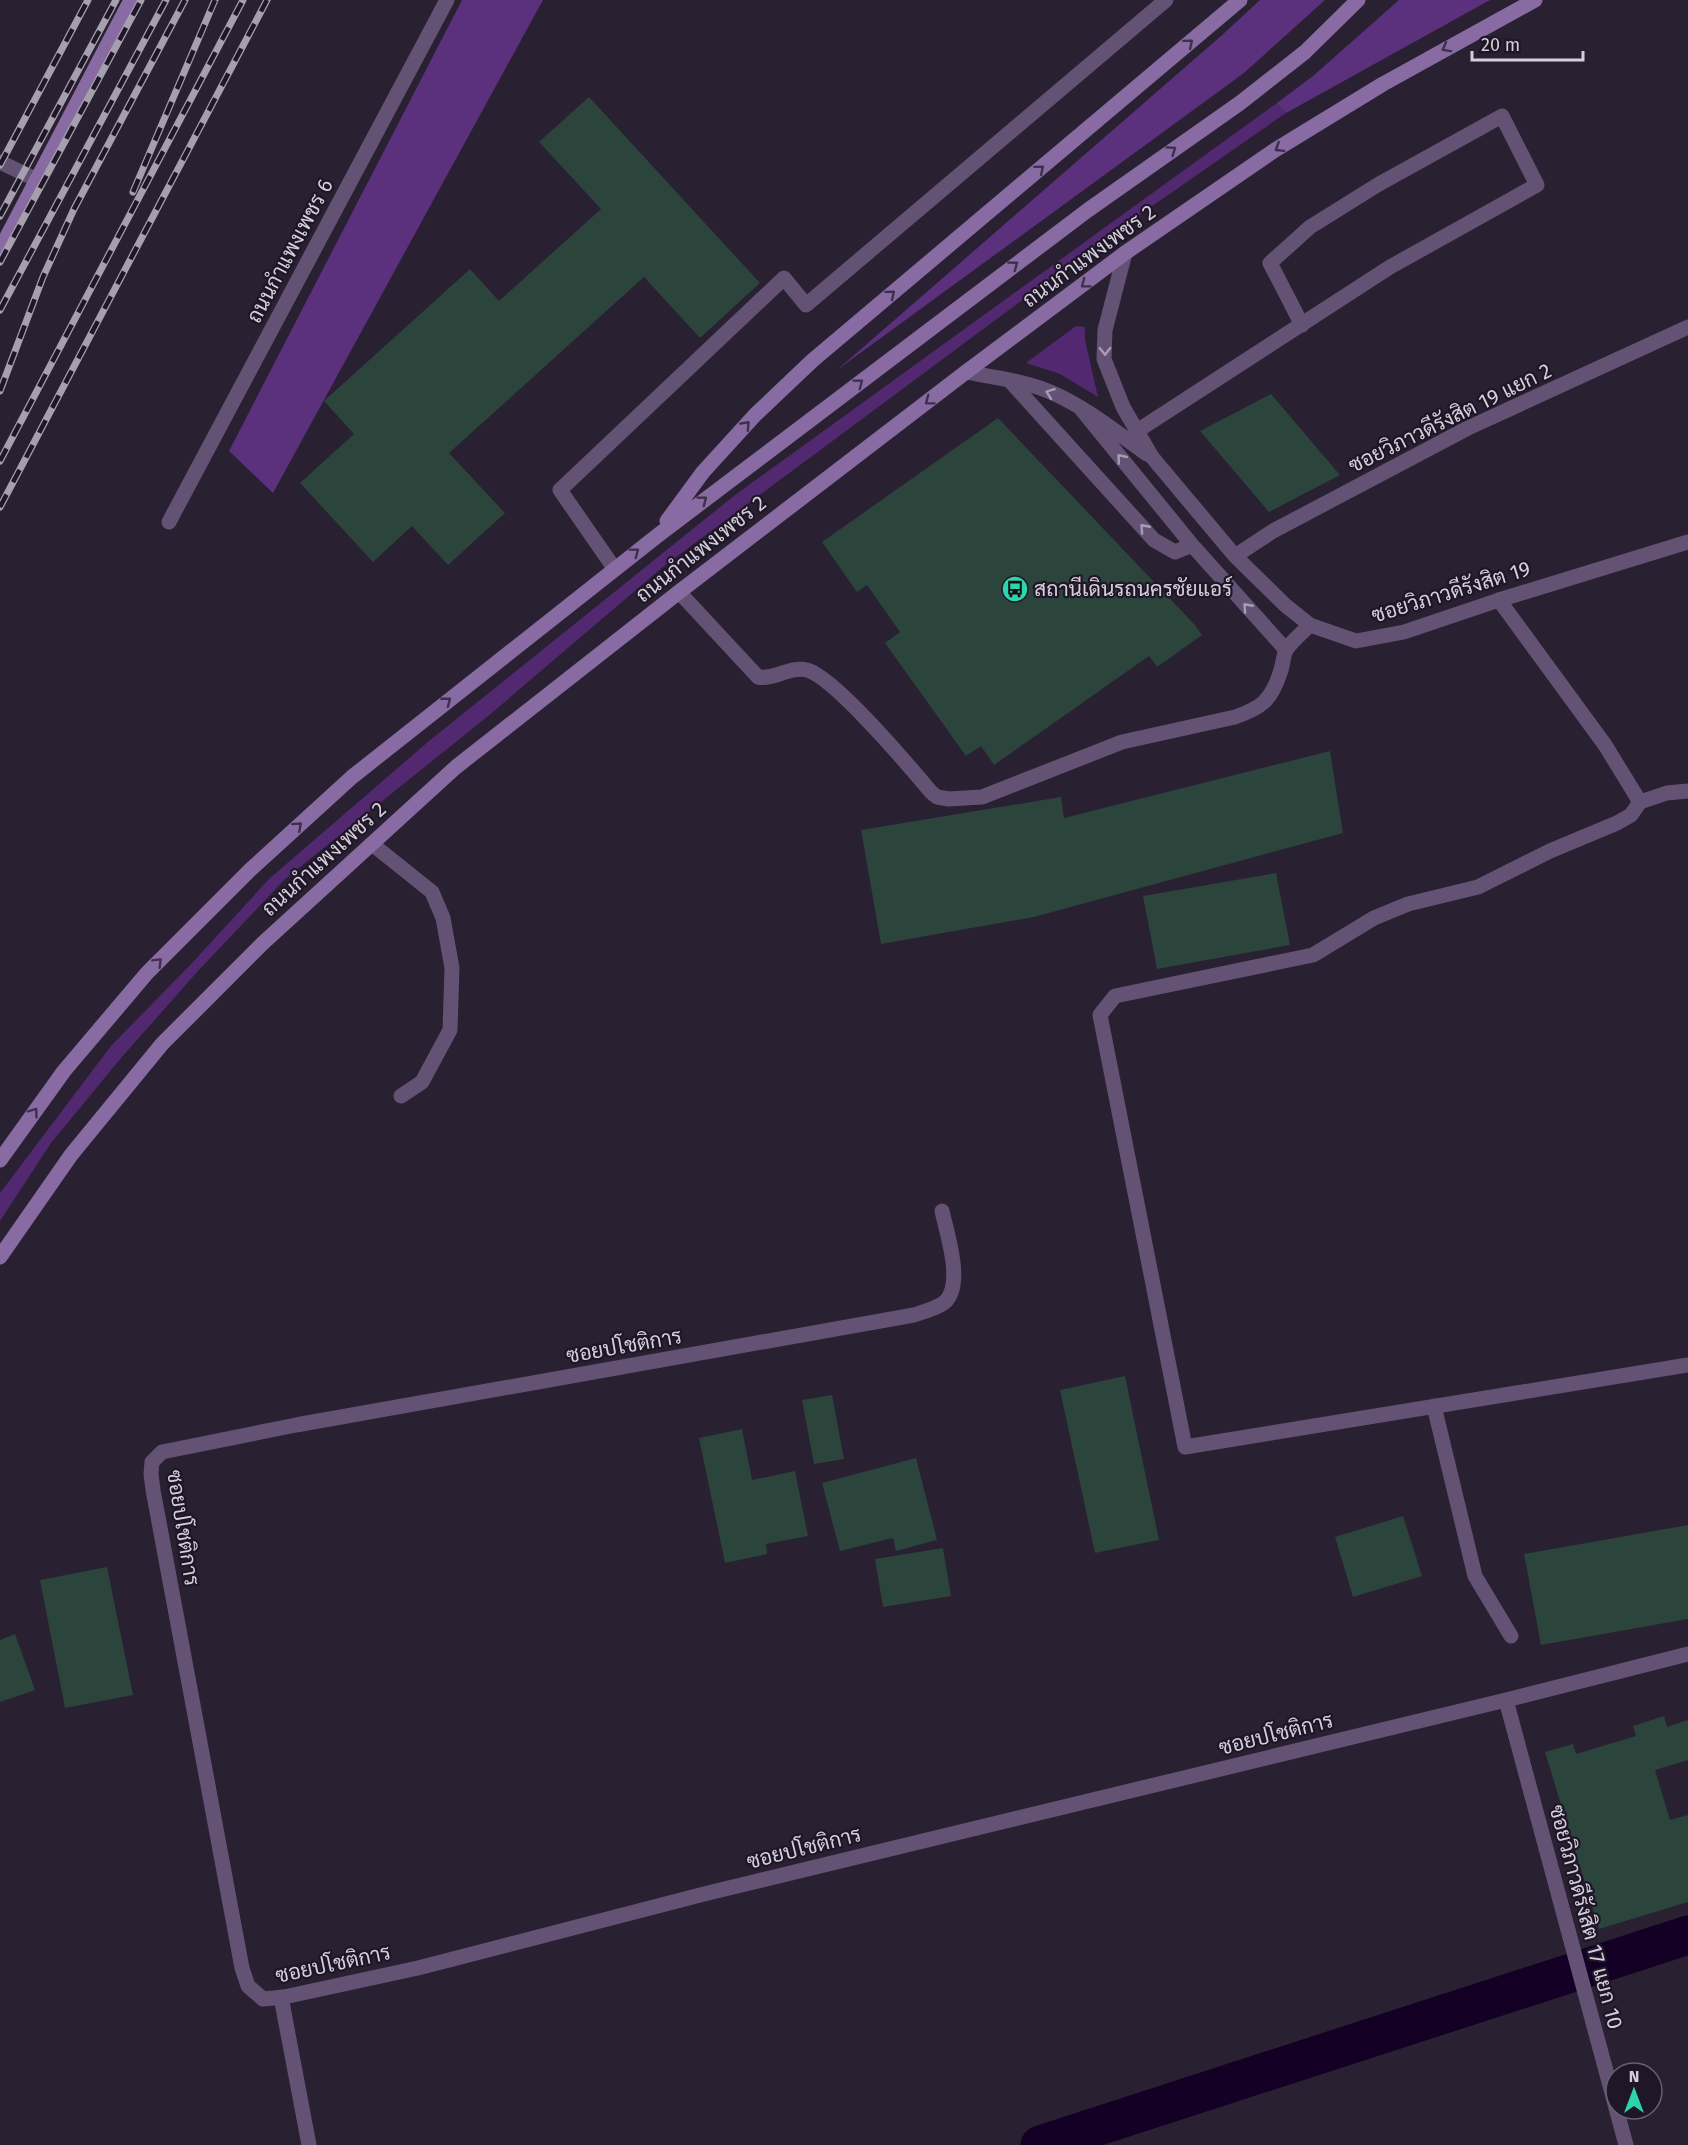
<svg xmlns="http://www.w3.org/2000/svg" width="1688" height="2145" font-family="'Fira Sans',Sarabun,sans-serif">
<rect width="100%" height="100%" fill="#292031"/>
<path fill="#522971" d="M1277 103 1286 113 1099 243 664 566 487 717 285 879 198 971 121 1058 51 1143 0 1221V1193L111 1046 192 963 269 879 429 741 735 495Z
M1076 326 1085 327V340L1098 397 1060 374 1026 363Z"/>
<path fill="#5b307d" d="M462 0H543L273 493 229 451Z
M1260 0H1325L1244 73 837 370 1221 36Z
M1399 0H1490L1286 113 1277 103 1313 76Z"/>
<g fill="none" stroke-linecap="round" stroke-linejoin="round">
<path stroke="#140024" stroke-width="39" d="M1040 2145 1688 1935"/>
</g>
<path fill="#2b443c" d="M589 97 760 283 700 338 644 277 449 453 505 513 448 565 412 526 373 562 300 483 354 434 324 401 470 269 499 301 601 209 539 142Z
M1271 394 1340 475 1269 512 1200 431Z
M998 418 1194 624 1202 635 1157 667 1149 656 994 765 981 746 966 756 885 643 900 632 867 585 857 592 822 542Z
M1330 751 1343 833 1034 917 881 944 861 830 1061 797 1064 818Z
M1276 873 1290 945 1157 969 1143 896Z
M1125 1376 1159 1540 1095 1553 1060 1390Z
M832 1395 844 1459 814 1464 802 1400Z
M742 1429 752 1480 795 1471 808 1536 766 1544 767 1554 725 1563 699 1438Z
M916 1458 937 1540 896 1551 893 1538 840 1551 822 1483Z
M1403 1516 1422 1576 1353 1597 1335 1537Z
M1688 1525V1619L1541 1645 1524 1554Z
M943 1548 951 1596 883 1607 875 1559Z
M107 1567 133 1695 65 1708 40 1580Z
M15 1634 35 1690 0 1702V1640Z
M1664 1716 1667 1727 1688 1720V1760L1655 1770 1670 1820 1688 1815V1902L1599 1929 1545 1752 1573 1744 1576 1754 1636 1736 1633 1726Z"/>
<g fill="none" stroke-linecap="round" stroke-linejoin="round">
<path stroke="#635274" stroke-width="15" d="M0 162 37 180
M1010 381 1154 540 1175 552 1192 545
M1082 410 1192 545 1286 650
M614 568 560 490 784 278 806 305 1166 0
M679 592 758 677C775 680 789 666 807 670 834 677 910 767 931 792L937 797 949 799 982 797 1122 742 1235 717C1261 708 1271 701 1280 673 1283 666 1283 656 1286 650 1292 641 1302 633 1310 625
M1499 600 1605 745 1640 802
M1688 791 1667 793 1640 802 1631 815 1617 823 1550 851 1478 887 1408 904 1374 918 1313 955 1115 996 1100 1015 1185 1447 1688 1365
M1434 1406 1475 1576 1511 1636"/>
<path stroke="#635274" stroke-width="15" d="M1125 253 1105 330 1104 359 1123 407 1152 457 1235 556 1285 605 1310 625 1356 641 1404 632 1499 600 1688 542
M966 372C995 378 1028 381 1055 394 1088 409 1117 433 1147 454
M1137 431 1390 267 1537 185 1502 116 1379 184 1310 227 1270 263 1302 325
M169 522 447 0
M1235 556 1273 531 1468 428 1688 327
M372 844 432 892 443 918 452 968 450 1030 422 1082 401 1096
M942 1211C947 1234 964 1284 945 1302 938 1308 923 1312 914 1315L296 1425 162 1452 152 1462 151 1474 153 1490 242 1968 248 1986 263 1999 284 1997 418 1968 708 1893 1506 1700 1688 1654
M1506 1700 1626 2145
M281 1997 309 2145"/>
<path stroke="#876ba2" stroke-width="15" d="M0 250 131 0
M667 521 703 472 755 415 813 360 1240 0
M0 1160 64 1071 147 973 250 870 352 777 657 536 1088 210 1240 103 1305 52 1358 0
M0 1257 71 1155 162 1044 263 943 456 767 679 592 966 372 1125 253 1275 150 1383 84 1535 0"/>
<defs>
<path id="rail" d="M0 165 88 0
M133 192 215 0
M0 216 116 0
M0 262 141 0
M0 310 166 0
M0 391 43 277 74 209 185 0
M0 461 243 0
M0 507 267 0"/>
</defs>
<use href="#rail" stroke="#a69fad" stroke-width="7"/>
<use href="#rail" stroke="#1f1627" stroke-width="4.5" stroke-dasharray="14" stroke-linecap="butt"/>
</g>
<defs><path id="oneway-chevron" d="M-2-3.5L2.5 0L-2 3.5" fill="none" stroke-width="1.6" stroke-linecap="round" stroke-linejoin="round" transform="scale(1.5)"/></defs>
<g stroke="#3e304c">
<use href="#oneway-chevron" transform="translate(1189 43) rotate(-40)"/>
<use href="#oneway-chevron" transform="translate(1446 48) rotate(151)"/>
<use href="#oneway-chevron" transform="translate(1279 148) rotate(148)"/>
<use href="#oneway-chevron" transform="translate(1172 150) rotate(-35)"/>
<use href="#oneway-chevron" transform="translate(1040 169) rotate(-40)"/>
<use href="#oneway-chevron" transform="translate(1014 265) rotate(-37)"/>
<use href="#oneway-chevron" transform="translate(1085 284) rotate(143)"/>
<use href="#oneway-chevron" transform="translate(891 294) rotate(-40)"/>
<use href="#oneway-chevron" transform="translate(859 383) rotate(-37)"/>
<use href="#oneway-chevron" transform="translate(929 401) rotate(143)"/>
<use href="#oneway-chevron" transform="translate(746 425) rotate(-47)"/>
<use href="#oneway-chevron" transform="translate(703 500) rotate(-37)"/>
<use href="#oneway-chevron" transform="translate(635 552) rotate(-37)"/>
<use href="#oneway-chevron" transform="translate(447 701) rotate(-38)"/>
<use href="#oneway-chevron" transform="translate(298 826) rotate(-42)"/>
<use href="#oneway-chevron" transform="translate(158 962) rotate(-45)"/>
<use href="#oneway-chevron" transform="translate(34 1112) rotate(-54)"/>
</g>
<g stroke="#a79db2">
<use href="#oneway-chevron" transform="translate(1105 351) rotate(89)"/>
<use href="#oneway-chevron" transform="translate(1050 393) rotate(-160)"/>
<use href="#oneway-chevron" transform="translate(1121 458) rotate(-129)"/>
<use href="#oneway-chevron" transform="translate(1144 528) rotate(-132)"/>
<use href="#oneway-chevron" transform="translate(1247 607) rotate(-132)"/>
</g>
<defs>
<symbol id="bus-disc" viewBox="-11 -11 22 22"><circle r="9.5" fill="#2cd5ab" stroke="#1f1627"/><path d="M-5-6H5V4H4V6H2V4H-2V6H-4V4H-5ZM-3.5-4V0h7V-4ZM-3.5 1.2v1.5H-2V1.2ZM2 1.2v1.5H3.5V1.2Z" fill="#111"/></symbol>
</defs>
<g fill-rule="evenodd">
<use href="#bus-disc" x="1000" y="574" width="30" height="30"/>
</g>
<g text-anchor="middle" stroke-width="4.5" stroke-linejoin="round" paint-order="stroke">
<g font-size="21" fill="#d5cfdb" stroke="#1f1627">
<text transform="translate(290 251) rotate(-62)" y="7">ถนนกำแพงเพชร 6</text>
<text transform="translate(1089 256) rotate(-36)" y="7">ถนนกำแพงเพชร 2</text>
<text transform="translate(1450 418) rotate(-26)" y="7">ซอยวิภาวดีรังสิต 19 แยก 2</text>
<text transform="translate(701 549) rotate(-38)" y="7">ถนนกำแพงเพชร 2</text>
<text transform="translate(1451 592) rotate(-17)" y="7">ซอยวิภาวดีรังสิต 19</text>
<text transform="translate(324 859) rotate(-42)" y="7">ถนนกำแพงเพชร 2</text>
<text transform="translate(624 1346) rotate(-10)" y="7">ซอยปโชติการ</text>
<text transform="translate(183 1528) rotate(81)" y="7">ซอยปโชติการ</text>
<text transform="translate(1276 1734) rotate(-14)" y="7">ซอยปโชติการ</text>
<text transform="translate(804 1848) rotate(-14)" y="7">ซอยปโชติการ</text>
<text transform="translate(1586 1917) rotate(75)" y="7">ซอยวิภาวดีรังสิต 17 แยก 10</text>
<text transform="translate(333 1964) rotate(-12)" y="7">ซอยปโชติการ</text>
</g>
<g font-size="21" fill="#d5cfdb" stroke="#1f1627" text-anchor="start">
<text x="1034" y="596">สถานีเดินรถนครชัยแอร์</text>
</g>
</g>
<g transform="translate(1634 2091)"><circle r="28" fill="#1f1627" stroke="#68606f" stroke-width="1.5"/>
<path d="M0-4.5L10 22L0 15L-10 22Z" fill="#2cd5ab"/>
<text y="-9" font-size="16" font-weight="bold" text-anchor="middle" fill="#d5cfdb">N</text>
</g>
<path d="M1472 51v9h111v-9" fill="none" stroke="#d5cfdb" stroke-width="3"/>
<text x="1481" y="51" font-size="18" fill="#d5cfdb" stroke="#1f1627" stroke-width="4.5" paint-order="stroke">20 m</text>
</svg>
